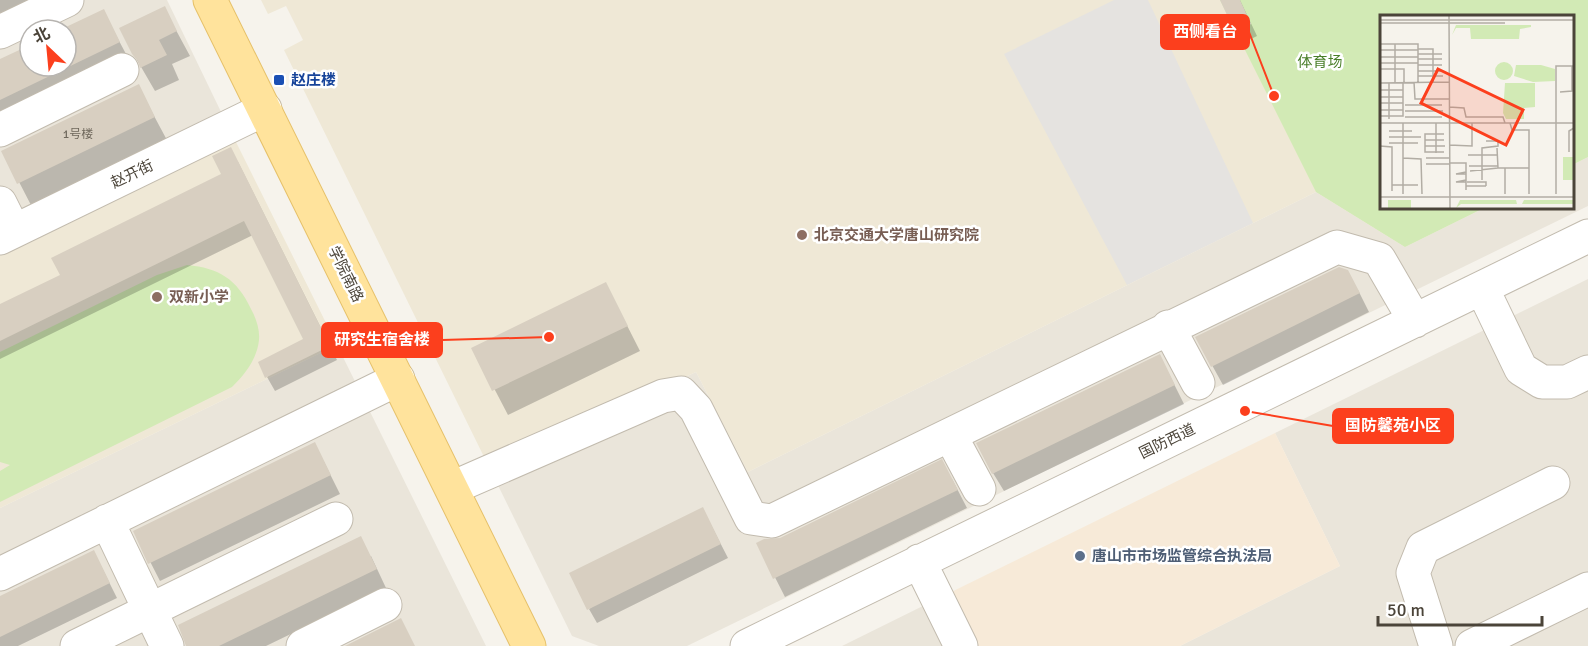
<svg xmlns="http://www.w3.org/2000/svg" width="1588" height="646" font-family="Signika,'Noto Sans SC',sans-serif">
<rect width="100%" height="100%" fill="#f6f3ec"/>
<path fill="#eae5da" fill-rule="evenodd" d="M0 0H167L223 116 0 225ZM30 30H66V66H30Z
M1588 157V206L687 646H599L572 636 489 467 696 372 748 472 1316 192 1405 247 1486 207H1572V165Z
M1588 279V646H1180L1340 566 1275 433Z
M337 345 486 646H0V508Z
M935 600 958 646H842Z"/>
<path fill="#f7ead8" d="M1275 433 1340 566 1180 646H958L935 600Z"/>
<path fill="#efe8d6" d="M261 0H1588V157L1572 165V16H1381V207H1486L1405 247 1316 192 748 472 696 372 489 467 284 50 303 40 286 6 268 14Z
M233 136 337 345 0 508V249Z"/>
<path fill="#d2eab5" d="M1220 0H1588V157L1572 165V16H1381V207H1486L1405 247 1316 192Z
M187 265C219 268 237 279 251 309 256 318 260 330 259 340 257 359 245 374 232 387L0 502V471L10 465 0 462V352L157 275Z"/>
<path fill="#e5e3e0" d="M1114 0H1148L1253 223 1127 285 1004 54Z"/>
<path fill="#0003" d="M0 0H60L0 29Z
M1221 0H1240L1257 36 1243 43Z
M164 8 190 56 172 64 179 80 155 91 133 53Z
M103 11 133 67 0 131V61L30 46V66H66V30H64Z
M138 86 168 142 32 207 3 151Z
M238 162 337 360 275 391 267 377 305 340 253 235 0 359V306L62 276 223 175Z
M606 284 640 351 508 415 473 348Z
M1358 290 1369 312 1223 385 1197 338Z
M1169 374 1184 404 1004 491 993 473Z
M324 462 340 494 160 581 135 532Z
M952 479 967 508 785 597 758 544 781 539Z
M710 523 728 558 597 623 589 609Z
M371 556 386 588 266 646H188Z
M101 566 117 598 18 646H0V598Z"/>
<path fill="#d8cfc1" d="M1220 0H1240L1251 24 1235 32Z
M165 6 177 31 159 40 167 55 140 68 138 61 132 54 119 28Z
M104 9 120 42 0 100V59L30 45V66H66V27Z
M139 84 155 117 17 184 1 151Z
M231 147 330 346 265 378 258 362 303 339 244 221 0 341V304L60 275 51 258 221 174 212 156Z
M1339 267 1348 270 1360 293 1211 367 1195 337Z
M606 282 628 326 492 391 471 348Z
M1160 354 1175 385 992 474 976 443Z
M315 442 331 475 148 564 133 531Z
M942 459 958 490 773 579 756 543 764 539 780 538Z
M703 507 721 544 587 610 569 573Z
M361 536 377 569 219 646H186L178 625Z
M94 550 110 583 0 637V596Z
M401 618 415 646H345Z"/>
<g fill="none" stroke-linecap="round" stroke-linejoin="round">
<defs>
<path id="minor" d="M0 32 67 0
M0 130 122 70
M0 203 14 231
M0 238 265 109
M1482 288 1521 369 1542 382H1567L1588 372
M1168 327 1198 383
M950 435 979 489
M452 488 663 396 681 393 696 409 751 518 772 521 1337 247 1379 259 1415 321
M107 521 167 646
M919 561 961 646
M0 574 398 379
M77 646 336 519
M303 646 385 605
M747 646 1588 236
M1436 646 1413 573 1423 548 1553 483
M1472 646 1588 589"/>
<path id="major" d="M210 0 529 646"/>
</defs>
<use href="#minor" stroke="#c2bbae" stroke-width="35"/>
<use href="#major" stroke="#e6c16a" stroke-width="35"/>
<use href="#minor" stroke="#fff" stroke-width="33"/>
<use href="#major" stroke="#ffe39c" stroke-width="33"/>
</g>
<rect fill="#1a4fb4" stroke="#fff" stroke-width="2" x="273" y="74" width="12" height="12" rx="3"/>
<g fill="#8d6e63" stroke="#fff" stroke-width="2">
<circle cx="802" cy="235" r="6"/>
<circle cx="157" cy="297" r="6"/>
</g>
<circle fill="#5c6f8a" stroke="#fff" stroke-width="2" cx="1080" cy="556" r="6"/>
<g text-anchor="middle" stroke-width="5" stroke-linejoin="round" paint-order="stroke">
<g font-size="12" fill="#6e675b">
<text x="78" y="138">1号楼</text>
</g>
<g font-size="15" fill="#4a7f2a" stroke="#fff">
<text x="1320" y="67">体育场</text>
</g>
<g font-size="15" font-weight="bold" fill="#164399" stroke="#fff" text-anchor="start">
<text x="291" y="85">赵庄楼</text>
</g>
<g font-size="15" fill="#4b4439" stroke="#fff">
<text transform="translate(132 174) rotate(-26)" y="5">赵开街</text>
<text transform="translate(346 274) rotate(64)" y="5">学院南路</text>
<text transform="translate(1167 441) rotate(-26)" y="5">国防西道</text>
</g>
<g font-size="15" font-weight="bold" fill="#785e54" stroke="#fff" text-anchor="start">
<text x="814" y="240">北京交通大学唐山研究院</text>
<text x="169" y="302">双新小学</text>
</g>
<g font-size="15" font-weight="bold" fill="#4e5e75" stroke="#fff" text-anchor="start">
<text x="1092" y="561">唐山市市场监管综合执法局</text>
</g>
</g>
<g transform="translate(1380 15)">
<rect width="194" height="194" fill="#f6f3ec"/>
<path d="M76 10H151V12L140 14 139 24H91L90 13H76L72 20ZM115 56a9 9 0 1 1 18 0a9 9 0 1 1-18 0ZM161 50 175 54V66L153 67 134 61 136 50ZM125 68H155V92L144 93V104H126L123 98ZM183 142H193V165H183ZM8 185H31V193H8ZM80 185H136L137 189H81L76 193ZM144 185H193V189H142Z" fill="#d2eab5"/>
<path fill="none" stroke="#b2ada4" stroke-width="1.5" d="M69 0 70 193M0 5H194M0 8H125M0 29H38V67M15 29V68M0 30V8M38 34H53V67M0 35H38M38 39H62M0 42H38M38 44H62M0 48H38M38 50H62M0 54H24V67M38 56H63M38 61H63M34 67 35 84H69M0 68 69 67M9 68V104M0 75H23M180 77 192 76V51M0 82H23M0 88H23M25 90H62M69 92 84 93 86 102H123L125 108M0 95H23M25 96H63M0 101H23V67M25 102H62M0 108H194M130 108 132 115H149V179M9 116H32M64 119H45V137H64M9 122H41M45 125H64M9 128H38M69 130 92 131V108M0 131 12 132V176M45 131H65M117 133 118 153H149M189 137V116L194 113M56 138V108M88 140H118M23 143 41 144 42 179M46 143H69M69 148H86V175M46 149H69M89 151H118M90 156 118 153M86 157 76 159H86M86 165 76 167H86M102 165V133L118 131V126H106M87 167H106V171M12 170H38M86 171H106M23 179V108M125 179V153M176 179V51H194M0 182H194"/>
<path fill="#fc3f1d" fill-opacity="0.15" stroke="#fc3f1d" stroke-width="3" d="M58 54 143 95 126 130 41 88Z"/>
<rect width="194" height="194" fill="none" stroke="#4b4439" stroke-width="3"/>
</g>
<path fill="none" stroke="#fc3f1d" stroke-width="2" d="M1274 96L1249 32M549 337L442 340M1245 411L1333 426"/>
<g fill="#fc3f1d" stroke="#fff" stroke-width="2">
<circle cx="1274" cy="96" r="6"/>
<circle cx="549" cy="337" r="6"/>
<circle cx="1245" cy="411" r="6"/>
</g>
<g fill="#fc3f1d" stroke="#fc3f1d" stroke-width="2">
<rect x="1161" y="15" width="88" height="34" rx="6"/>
<rect x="322" y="323" width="120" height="34" rx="6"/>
<rect x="1333" y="409" width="120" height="34" rx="6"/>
</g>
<g font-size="16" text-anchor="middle" font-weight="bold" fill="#fff">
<text x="1205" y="37">西侧看台</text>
<text x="382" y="345">研究生宿舍楼</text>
<text x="1393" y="431">国防馨苑小区</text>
</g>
<g transform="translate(48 48) rotate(334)"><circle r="28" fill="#ffffff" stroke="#b7b4b0" stroke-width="1.5"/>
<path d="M0-4.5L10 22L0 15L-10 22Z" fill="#fc3f1d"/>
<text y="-9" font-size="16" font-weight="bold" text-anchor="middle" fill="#4b4439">北</text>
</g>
<path d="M1378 616v9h164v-9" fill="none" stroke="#4b4439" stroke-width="3"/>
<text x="1387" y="616" font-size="18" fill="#4b4439" stroke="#ffffff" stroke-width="4.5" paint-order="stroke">50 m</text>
</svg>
